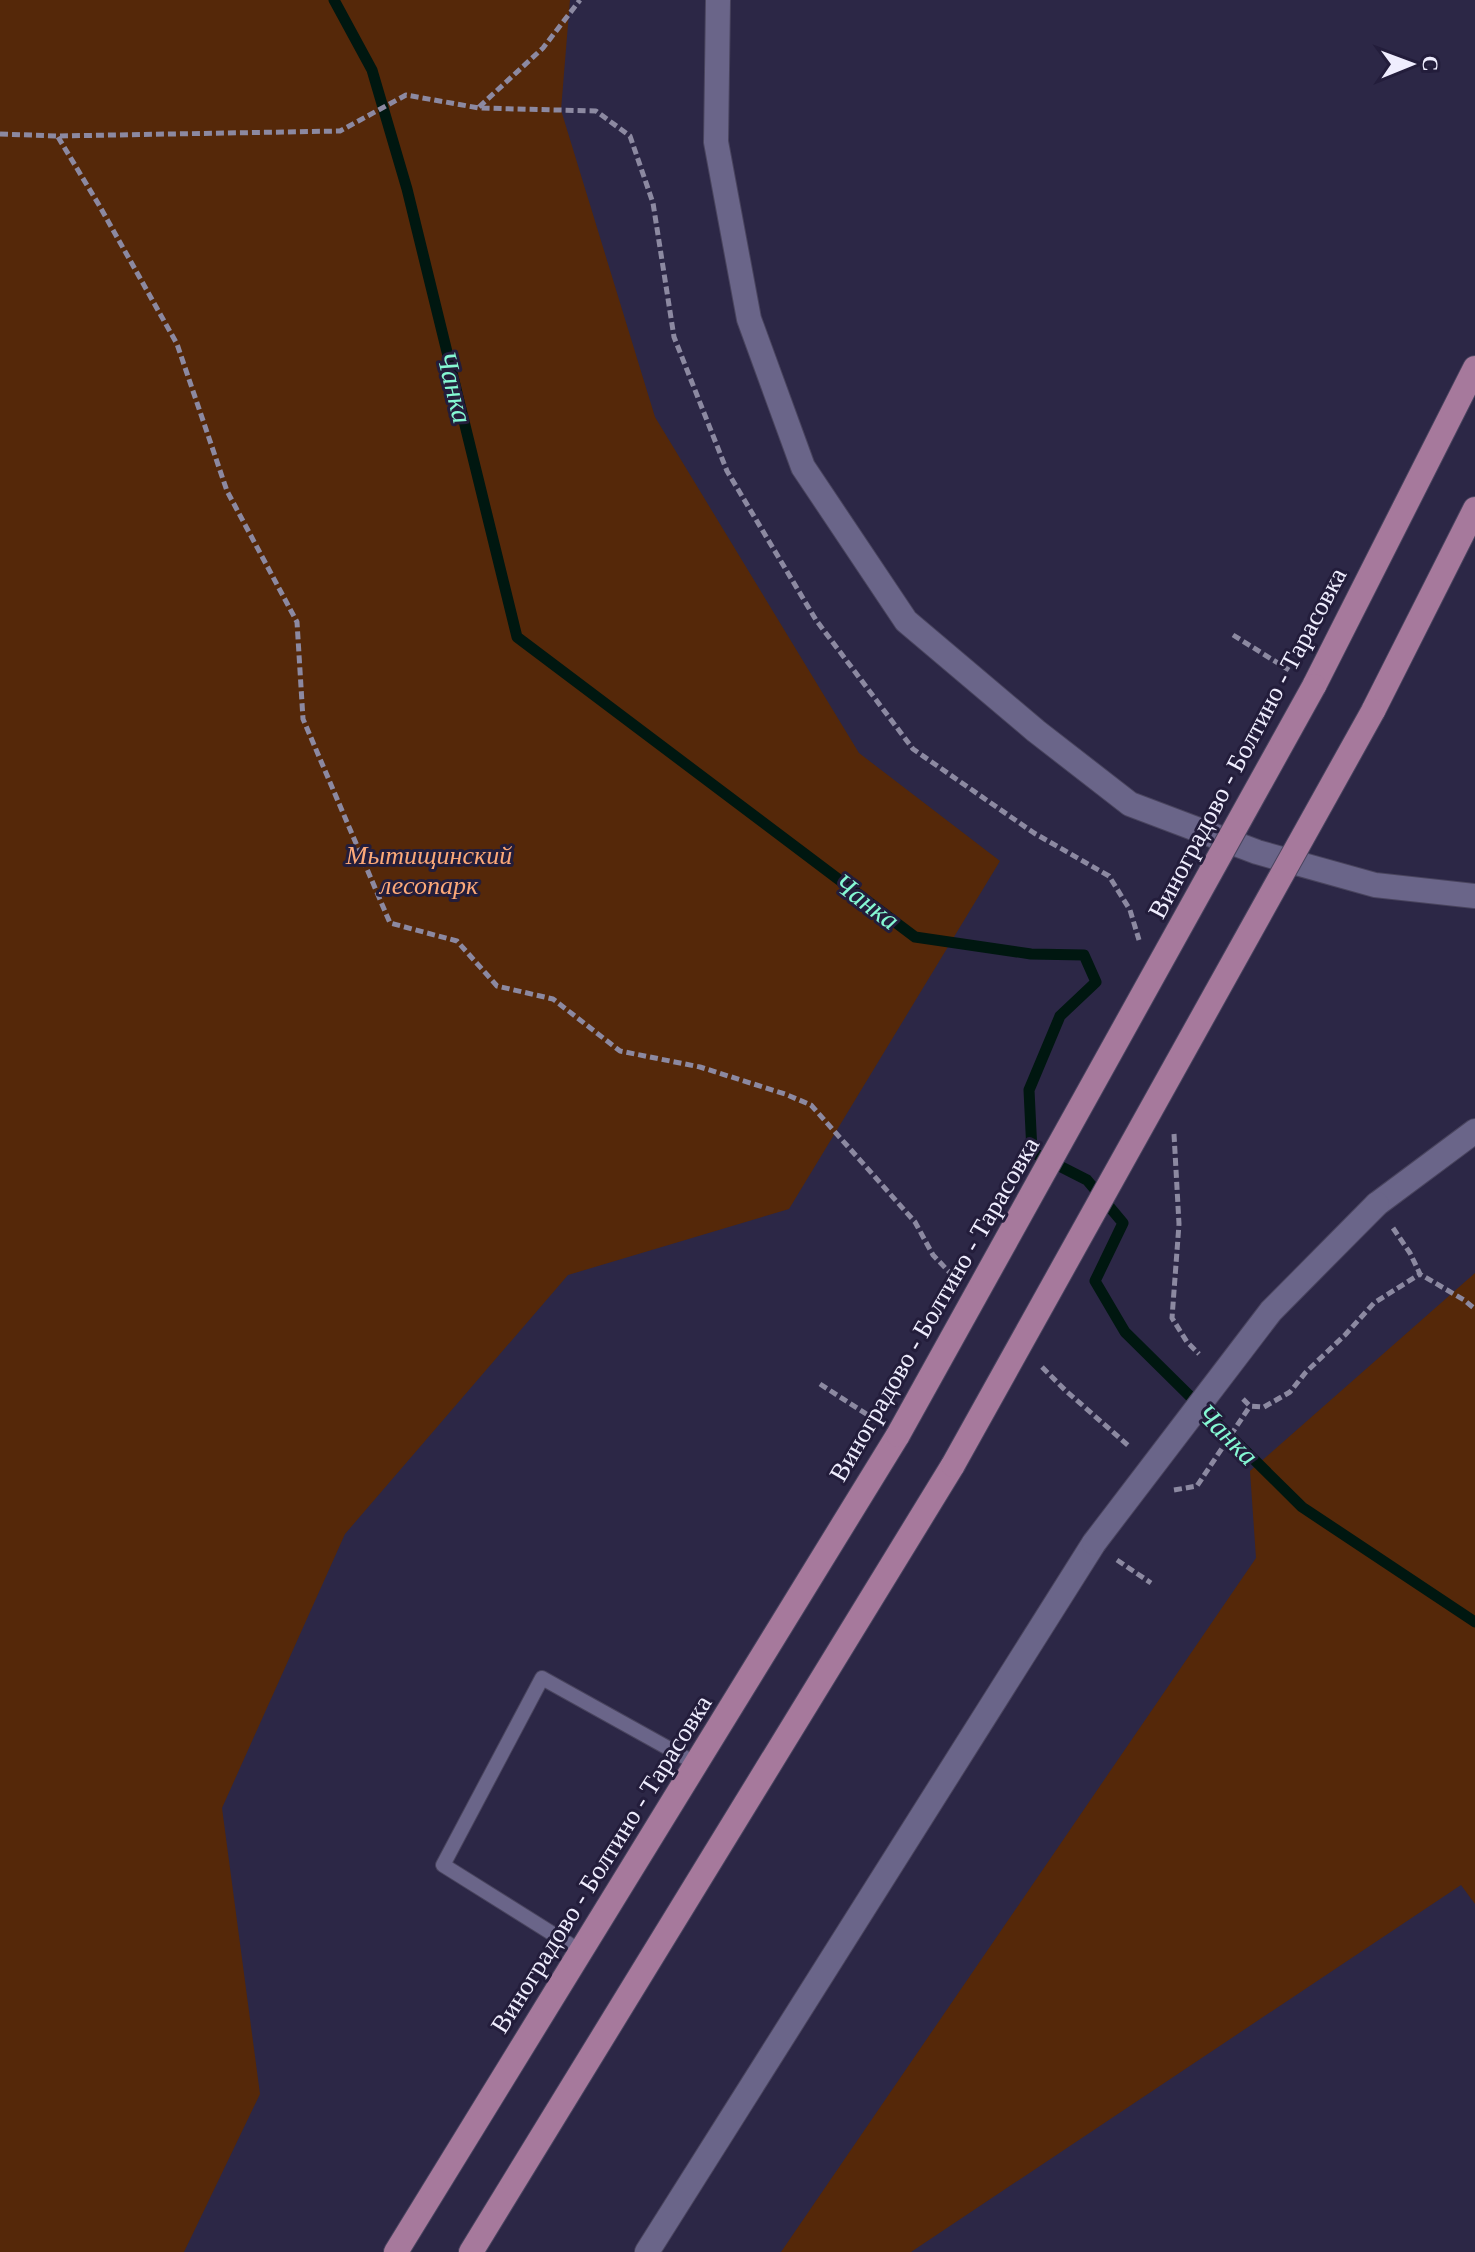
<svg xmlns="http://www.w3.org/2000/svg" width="1475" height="2252" font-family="Georgia,serif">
<rect width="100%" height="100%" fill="#2c2746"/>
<path fill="#552809" d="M0 0H570L561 110 655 417 859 753 1000 861 789 1209 568 1275 345 1534 222 1808 260 2094 184 2252H0Z
M1475 1273V1904L1461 1885 911 2252H781L1256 1558 1250 1471Z"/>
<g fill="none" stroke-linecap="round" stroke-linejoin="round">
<path stroke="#001710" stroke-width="11" d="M334 0 372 70 407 189 517 637 915 937 1031 954 1084 955 1096 982 1060 1016 1029 1090 1032 1152 1087 1180 1123 1223 1095 1281 1125 1332 1302 1507 1475 1622"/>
<defs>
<path id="service" d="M580 1951 443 1865 542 1678 695 1763"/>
<path id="secondary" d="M718 0 716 142 749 319 803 467 906 621 1036 731 1130 804 1257 852 1375 885 1475 896
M1377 1204 1475 1131
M647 2252 1094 1543"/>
<path id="primary" d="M1314 686 1475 368
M1373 711 1475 509
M396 2252 898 1435
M471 2252 953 1465"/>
</defs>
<use href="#service" stroke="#49445e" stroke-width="16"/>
<use href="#secondary" stroke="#49445e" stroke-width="26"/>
<use href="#primary" stroke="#49445e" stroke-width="26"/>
<path stroke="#8c89a1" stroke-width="5" stroke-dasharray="8 4" stroke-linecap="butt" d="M479 107 543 48 580 0
M0 134 58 136 340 131 406 95 479 108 596 111 630 136 653 203 674 337 727 471 816 620 913 749 1034 833 1109 876 1130 910 1139 940
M58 137 99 205 177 344 227 491 297 622 303 719 390 923 457 941 497 986 553 999 620 1051 700 1067 785 1094 811 1105 915 1222 933 1255 954 1277
M1233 635 1289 670
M1174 1134 1179 1224 1172 1318 1187 1342 1199 1354
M1393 1228 1410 1253 1420 1274 1464 1300 1475 1309
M1042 1367 1065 1390 1130 1447
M820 1384 874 1419
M1243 1399 1250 1406 1264 1407 1290 1392 1306 1372 1345 1335 1374 1303 1420 1274
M1174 1490 1197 1486 1250 1406
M1117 1560 1151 1583"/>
<use href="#service" stroke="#6a6589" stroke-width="14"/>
<use href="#secondary" stroke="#6a6589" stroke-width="24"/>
<use href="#primary" stroke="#a6799c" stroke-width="24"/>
<defs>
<path id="secondary-bridge" d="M1094 1543 1271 1311 1377 1204"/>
<path id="primary-bridge" d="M898 1435 1314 686
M953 1465 1373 711"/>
</defs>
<use href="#secondary-bridge" stroke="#49445e" stroke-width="26" stroke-linecap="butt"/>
<use href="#primary-bridge" stroke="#49445e" stroke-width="26" stroke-linecap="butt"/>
<use href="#secondary-bridge" stroke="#6a6589" stroke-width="24"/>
<use href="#primary-bridge" stroke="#a6799c" stroke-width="24"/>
</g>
<g text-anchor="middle" stroke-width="6" stroke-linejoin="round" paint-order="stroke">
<g font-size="26" fill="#efedfe" stroke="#231d3b">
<text transform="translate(1247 743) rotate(-62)" y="9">Виноградово - Болтино - Тарасовка</text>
<text transform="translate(934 1309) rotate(-60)" y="9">Виноградово - Болтино - Тарасовка</text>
<text transform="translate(601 1864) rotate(-58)" y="9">Виноградово - Болтино - Тарасовка</text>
</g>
<g font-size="26" font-style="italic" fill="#fda978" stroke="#231d3b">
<text x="429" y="864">Мытищинский<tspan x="429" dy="30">лесопарк</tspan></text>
</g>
<g font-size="28" font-style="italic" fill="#85f8d3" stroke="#231d3b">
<text transform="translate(455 387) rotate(76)" y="10">Чанка</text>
<text transform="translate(867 901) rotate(37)" y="10">Чанка</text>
<text transform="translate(1228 1434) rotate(45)" y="10">Чанка</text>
</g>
</g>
<g transform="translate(1411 64) rotate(89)" stroke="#231d3b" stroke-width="6" paint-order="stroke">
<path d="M0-6L14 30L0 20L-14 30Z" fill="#efedfe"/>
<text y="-12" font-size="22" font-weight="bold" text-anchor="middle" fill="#efedfe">С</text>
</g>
</svg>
